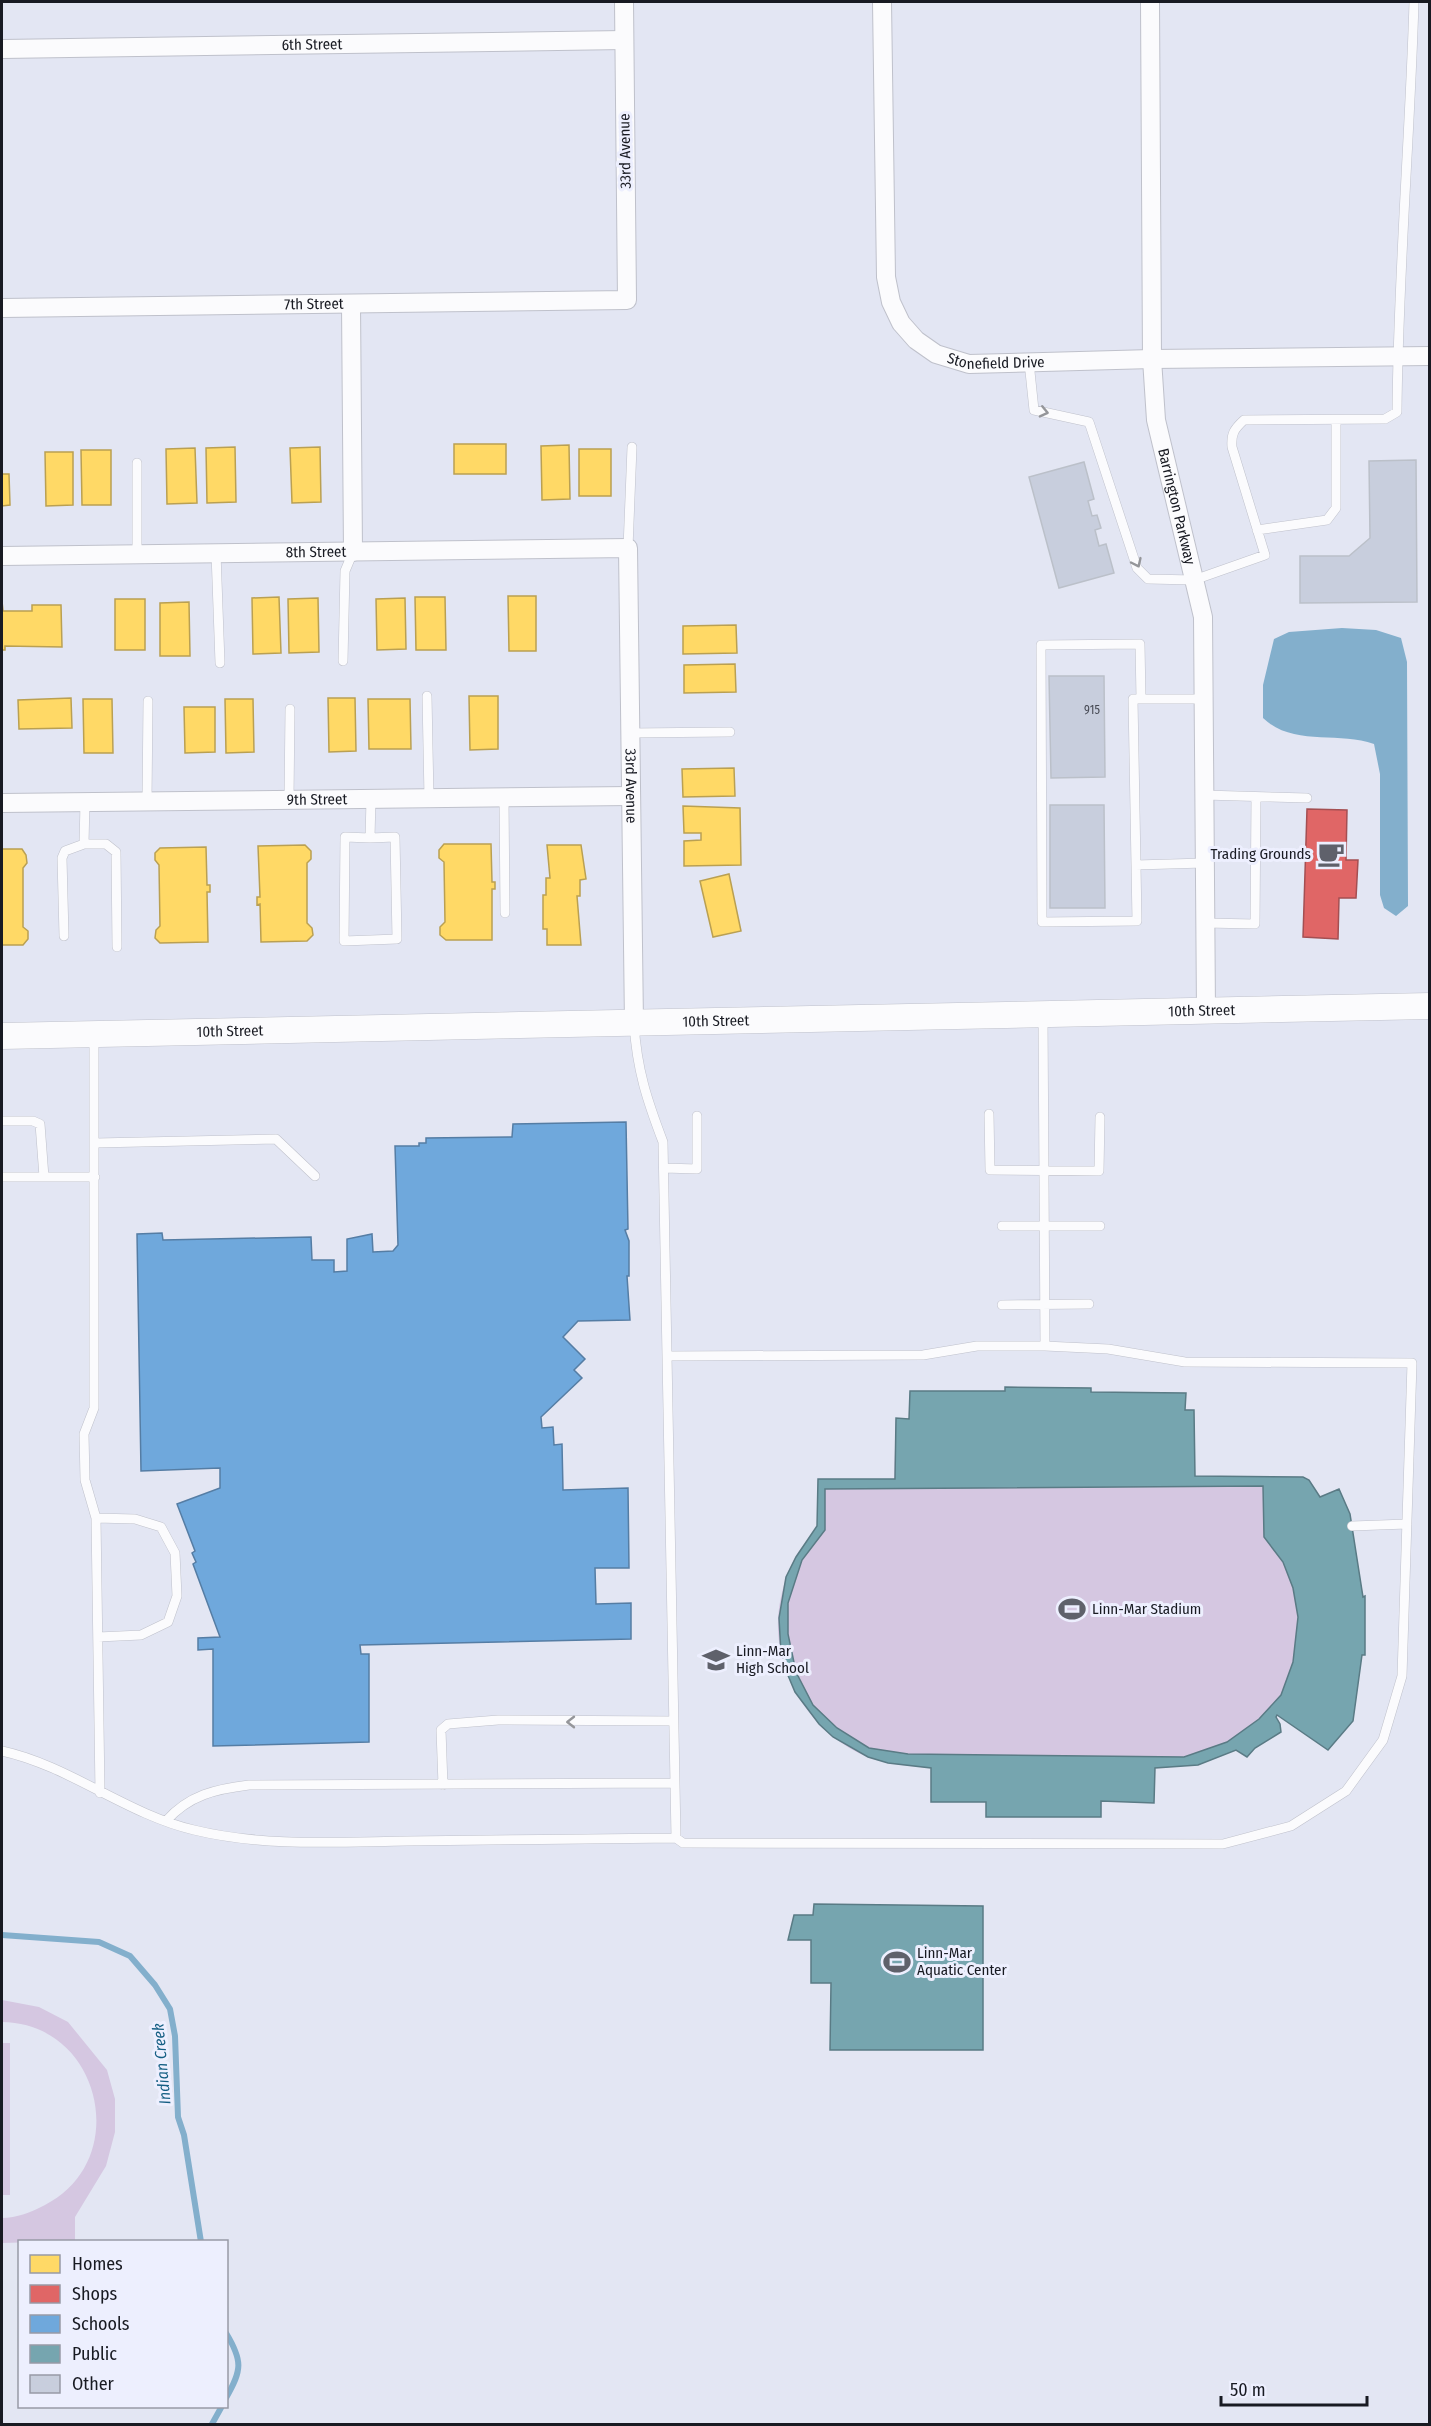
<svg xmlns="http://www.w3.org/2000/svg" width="1431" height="2426" font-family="'Fira Sans Condensed',sans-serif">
<rect width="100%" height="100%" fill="#e3e6f3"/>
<path fill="#d5c7e1" d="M1005 1387 1091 1388V1392L1186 1393 1185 1409 1194 1410 1195 1476 1303 1477 1309 1480 1320 1497 1339 1489 1350 1514 1363 1597 1365 1596V1655H1362L1353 1721 1328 1750 1277 1715 1276 1717 1280 1724 1281 1732 1255 1748 1247 1757 1236 1750 1198 1765 1155 1768 1154 1803 1102 1801 1101 1817H986V1802H931V1768C910 1766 888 1765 868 1757 807 1733 766 1662 781 1597 784 1582 789 1568 797 1554 802 1546 815 1534 817 1524 820 1510 818 1493 818 1479H894L896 1418H909L910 1391H1005Z
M2 2000 39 2007 68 2022 107 2070 115 2099V2132L106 2166 75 2217V2241L2 2243V2218C16 2218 32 2212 45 2205 133 2160 101 2023 2 2022Z
M2 2043H10V2195H2Z"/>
<path fill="#83afcc" d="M1342 628 1376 630 1401 638 1407 662 1408 906 1396 916 1384 908 1380 895V774L1374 744C1338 731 1293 747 1263 718V685L1274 639 1289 632Z"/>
<path fill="#ffd966" stroke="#baa052" stroke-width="1.5" d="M454 444H506V474H454Z
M569 445 570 499 542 500 541 446Z
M235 447 236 502 207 503 206 448Z
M320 447 321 502 292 503 290 448Z
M195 448 197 503 167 504 166 449Z
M579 449H611V496H579Z
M81 450H111V505H82Z
M45 452H73V505L46 506Z
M2 474H9L10 505 2 506Z
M508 596H536V651H509Z
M279 597 281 653 253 654 252 598Z
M415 597H445L446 650H416Z
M318 598 319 652 289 653 288 599Z
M405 598 406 649 377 650 376 599Z
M115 599H145V650H115Z
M2 601 3 611H32V605H61L62 647 5 646V650H2Z
M189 602 190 656H160V603Z
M736 625 737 653 683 654V626Z
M735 664 736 692 684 693V665Z
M469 696H498V749L470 750Z
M71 698 72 728 19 729 18 700Z
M328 698H355L356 751 329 752Z
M83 699H112L113 753H84Z
M225 699H253L254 752 226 753Z
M368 699H410L411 749H369Z
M184 707H215V752L185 753Z
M734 768 735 796 683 797 682 769Z
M683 806 740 808 741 865 684 866V841L701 840V833H684Z
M444 844H491L492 882H495V889H492V940H446L440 935V927L445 922 444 862 439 858V850Z
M305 845 311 851V859L307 863V923L312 928 313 935 307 941 261 942 260 904 257 905V897H260L258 846Z
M547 845H581L586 879 580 880V896H577L581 945H547V929H543V895H546V878H550Z
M206 847 207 885H210V892H207L208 942 160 943 155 938 156 930 160 926 159 865 155 860V853L160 848Z
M2 849H22L26 855 27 863 23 868V927L28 931V939L23 945H2Z
M729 874 741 931 713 937 700 881Z"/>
<path fill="#e06666" stroke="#a44f52" stroke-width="1.5" d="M1307 809 1347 810 1346 860H1358L1356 898H1339L1338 939 1303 937Z"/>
<path fill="#6fa8dc" stroke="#557da4" stroke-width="1.5" d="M626 1122 628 1229 625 1230 629 1241V1276H627L630 1320 578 1321 563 1337 585 1359 574 1370 582 1378 541 1417 542 1428 553 1427 554 1445 562 1444 563 1490 628 1488 629 1568H595L596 1604 631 1603V1639L360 1645 361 1654H369V1742L213 1746V1649L198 1650V1638L220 1637 193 1564 196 1562 192 1553 195 1551 177 1504 220 1488V1468L141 1471 137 1234 162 1233 163 1240 311 1237 312 1260H334V1272L347 1271V1239L372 1234 373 1252 393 1251 398 1245 395 1146H419V1143H426V1138L512 1137 513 1124Z"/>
<path fill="#76a5af" stroke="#5a7b85" stroke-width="1.5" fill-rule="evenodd" d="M1005 1387 1091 1388V1392L1186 1393 1185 1410H1194L1195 1476 1303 1477 1309 1480 1320 1497 1339 1489 1350 1514 1363 1597 1365 1596V1655H1362L1353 1721 1328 1750 1277 1715 1276 1717 1280 1724 1281 1732 1255 1748 1247 1757 1236 1750 1198 1765 1155 1768 1154 1803 1101 1801V1817H986V1802H931V1768L888 1763 868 1757 833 1737 819 1724 795 1692 787 1673 781 1654 779 1618 786 1577 796 1557 817 1526 818 1479H895L896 1418 909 1419 910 1391H1005ZM1263 1486 1264 1537 1283 1562 1293 1588 1298 1617 1293 1662 1281 1695 1259 1719 1227 1742 1184 1757 908 1754 869 1748 837 1728 813 1705 796 1672 788 1634V1603L802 1560 825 1530V1489Z
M814 1904 983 1906V2050H830L831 1983H811V1940H788L794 1915H813Z"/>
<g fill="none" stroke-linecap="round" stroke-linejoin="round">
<path stroke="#83afcc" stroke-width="6" d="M2 1935 99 1942 130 1956 155 1985 170 2009 175 2036 178 2117 184 2135 201 2242
M226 2333C243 2361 242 2370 226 2398
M212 2424 222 2406"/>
</g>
<path fill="#c8cedd" stroke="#bbc0c9" stroke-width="1.5" d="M1416 460 1417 602 1300 603V556H1349L1370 538 1369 461Z
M1084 462 1094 499 1088 501 1092 516 1097 515 1101 528 1095 530 1099 546 1106 544 1114 573 1059 588 1029 477Z
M1049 676H1104L1105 777 1051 778Z
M1050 805H1104L1105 908H1050Z"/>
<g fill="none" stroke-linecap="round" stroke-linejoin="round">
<defs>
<path id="lane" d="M1029 362 1034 410 1089 422 1137 568 1148 579 1194 580 1265 555 1232 447C1231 434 1234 429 1244 420L1385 419 1397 412C1398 275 1410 138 1414 2
M137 463V554
M1257 530 1327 520 1336 508V420
M628 548 632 447
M216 553 220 663
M343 661 345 571 353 552
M427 696 429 798
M1141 699 1140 644 1041 645 1042 922 1137 921 1133 699H1203
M630 733 730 732
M1204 795 1307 798
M504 797 505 913
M289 800 290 709
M147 802 148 701
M370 838 345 837 344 941 397 939 395 837 370 838 371 799
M84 844H106L116 852 117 947
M1136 865 1204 863
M1205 923 1255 924 1256 797
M64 936 62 858 65 851 84 844 85 802
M1043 1015 1045 1346
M94 1036V1408L84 1434 85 1480 96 1518 100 1793
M989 1114 990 1170 1099 1171 1100 1117
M2 1121H33L40 1124 44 1177
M96 1143 276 1139 315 1176
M664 1168 697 1169V1116
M2 1177H95
M1002 1226H1100
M1002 1305 1089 1304
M667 1356 923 1355 977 1346H1045L1108 1349 1185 1362 1412 1363 1402 1676 1383 1740 1346 1791 1291 1826 1223 1844 683 1843 676 1838
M96 1518 135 1519 161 1527 175 1553 177 1596 168 1622 141 1635 98 1637
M1352 1526 1407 1524
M2 1751C70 1766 126 1814 194 1830 264 1847 337 1842 407 1841 497 1840 586 1839 676 1838L663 1142C647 1100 637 1070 634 1024
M443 1785 441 1730 448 1724 498 1720 673 1721
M166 1821C189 1795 216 1789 249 1785L675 1783"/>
<g id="street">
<path id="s1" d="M882 2 886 277 891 302 901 323 916 340 936 354 969 364 1152 359 1430 356"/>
<path id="s2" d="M1150 2 1152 359 1156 420 1203 617 1206 1011"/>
<path id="s3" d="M2 49 624 40"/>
<path d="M351 304 353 552"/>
<path id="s4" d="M2 308 627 300 624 2"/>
<path id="s5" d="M2 556 628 548 634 1024"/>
<path id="s6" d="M2 803 631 796"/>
</g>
<g id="secondary">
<path id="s7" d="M2 1036 1430 1006"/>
</g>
</defs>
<use href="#lane" stroke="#bfc1cb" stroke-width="10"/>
<use href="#street" stroke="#bfc1cb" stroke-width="20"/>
<use href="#secondary" stroke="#bfc1cb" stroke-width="27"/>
<use href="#lane" stroke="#fbfbfd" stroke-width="9"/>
<use href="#street" stroke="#fbfbfd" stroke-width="18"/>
<use href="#secondary" stroke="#fbfbfd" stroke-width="26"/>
</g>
<defs><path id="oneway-chevron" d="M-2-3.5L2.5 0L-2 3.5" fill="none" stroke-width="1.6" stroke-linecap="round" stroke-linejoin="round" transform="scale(1.5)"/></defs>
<g stroke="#95969a">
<use href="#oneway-chevron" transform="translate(1044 412) rotate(13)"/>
<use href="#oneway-chevron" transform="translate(1137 563) rotate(65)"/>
<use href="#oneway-chevron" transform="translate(571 1722) rotate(180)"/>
</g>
<defs>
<symbol id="cafe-bare" viewBox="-9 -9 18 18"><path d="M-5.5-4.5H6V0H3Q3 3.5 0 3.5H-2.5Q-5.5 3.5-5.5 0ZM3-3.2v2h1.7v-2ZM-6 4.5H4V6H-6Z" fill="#5f616b" stroke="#edeffe" stroke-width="2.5" paint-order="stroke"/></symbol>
<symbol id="stadium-bare" viewBox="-9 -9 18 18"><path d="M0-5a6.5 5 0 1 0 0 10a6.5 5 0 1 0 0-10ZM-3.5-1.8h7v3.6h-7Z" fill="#5f616b" stroke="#edeffe" stroke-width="2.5" paint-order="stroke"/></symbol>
<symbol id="school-bare" viewBox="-9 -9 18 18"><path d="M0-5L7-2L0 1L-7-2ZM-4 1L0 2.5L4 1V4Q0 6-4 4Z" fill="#5f616b" stroke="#edeffe" stroke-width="2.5" paint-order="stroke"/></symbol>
</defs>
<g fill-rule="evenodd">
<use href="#cafe-bare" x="1312" y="835" width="38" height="38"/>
<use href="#stadium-bare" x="1053" y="1590" width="38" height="38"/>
<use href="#school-bare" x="697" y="1641" width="38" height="38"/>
<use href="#stadium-bare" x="878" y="1943" width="38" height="38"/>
</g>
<g text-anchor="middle" stroke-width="6" stroke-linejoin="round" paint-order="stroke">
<g font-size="12" fill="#474a54">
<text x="1092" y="714">915</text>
</g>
<g font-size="15" fill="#181a22" stroke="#edeffe">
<text dy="5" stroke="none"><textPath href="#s3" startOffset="310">6th Street</textPath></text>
<text transform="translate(625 151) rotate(-91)" y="5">33rd Avenue</text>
<text dy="5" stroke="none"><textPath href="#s4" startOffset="312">7th Street</textPath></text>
<text dy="5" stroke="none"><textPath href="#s1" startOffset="432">Stonefield Drive</textPath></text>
<text dy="5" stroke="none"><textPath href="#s2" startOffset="507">Barrington Parkway</textPath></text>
<text dy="5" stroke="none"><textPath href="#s5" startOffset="314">8th Street</textPath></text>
<text dy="5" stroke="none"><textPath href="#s5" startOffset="864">33rd Avenue</textPath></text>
<text dy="5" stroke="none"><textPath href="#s6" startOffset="315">9th Street</textPath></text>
<text dy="5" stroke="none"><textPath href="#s7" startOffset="1200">10th Street</textPath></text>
<text dy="5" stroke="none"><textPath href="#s7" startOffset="714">10th Street</textPath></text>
<text dy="5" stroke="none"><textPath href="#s7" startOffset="228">10th Street</textPath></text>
</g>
<g font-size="15" fill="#181a22" stroke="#edeffe" text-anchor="start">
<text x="1311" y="859" text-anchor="end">Trading Grounds</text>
<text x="1092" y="1614">Linn-Mar Stadium</text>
<text x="736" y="1656">Linn-Mar<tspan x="736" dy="17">High School</tspan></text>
<text x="917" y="1958">Linn-Mar<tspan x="917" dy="17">Aquatic Center</tspan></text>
</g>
<g font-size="16" font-style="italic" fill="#145e83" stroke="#edeffe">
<text transform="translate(161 2064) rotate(-95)" y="6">Indian Creek</text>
</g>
</g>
<rect width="1431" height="2426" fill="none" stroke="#181a22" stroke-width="6"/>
<rect x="18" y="2240" width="210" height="168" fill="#edeffe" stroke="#989aa6" stroke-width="1.5"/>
<rect x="30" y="2255" width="30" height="18" fill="#ffd966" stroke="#989aa6" stroke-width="1.5"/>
<text x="72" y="2270" font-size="18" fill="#181a22">Homes</text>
<rect x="30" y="2285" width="30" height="18" fill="#e06666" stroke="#989aa6" stroke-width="1.5"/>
<text x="72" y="2300" font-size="18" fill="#181a22">Shops</text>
<rect x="30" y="2315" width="30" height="18" fill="#6fa8dc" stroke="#989aa6" stroke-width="1.5"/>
<text x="72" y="2330" font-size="18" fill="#181a22">Schools</text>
<rect x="30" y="2345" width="30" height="18" fill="#76a5af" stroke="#989aa6" stroke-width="1.5"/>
<text x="72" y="2360" font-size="18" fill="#181a22">Public</text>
<rect x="30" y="2375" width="30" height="18" fill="#c8cedd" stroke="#989aa6" stroke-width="1.5"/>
<text x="72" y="2390" font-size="18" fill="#181a22">Other</text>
<path d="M1221 2396v9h146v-9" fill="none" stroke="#181a22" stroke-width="3"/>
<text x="1230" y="2396" font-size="18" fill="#181a22" stroke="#edeffe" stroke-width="4.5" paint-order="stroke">50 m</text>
</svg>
